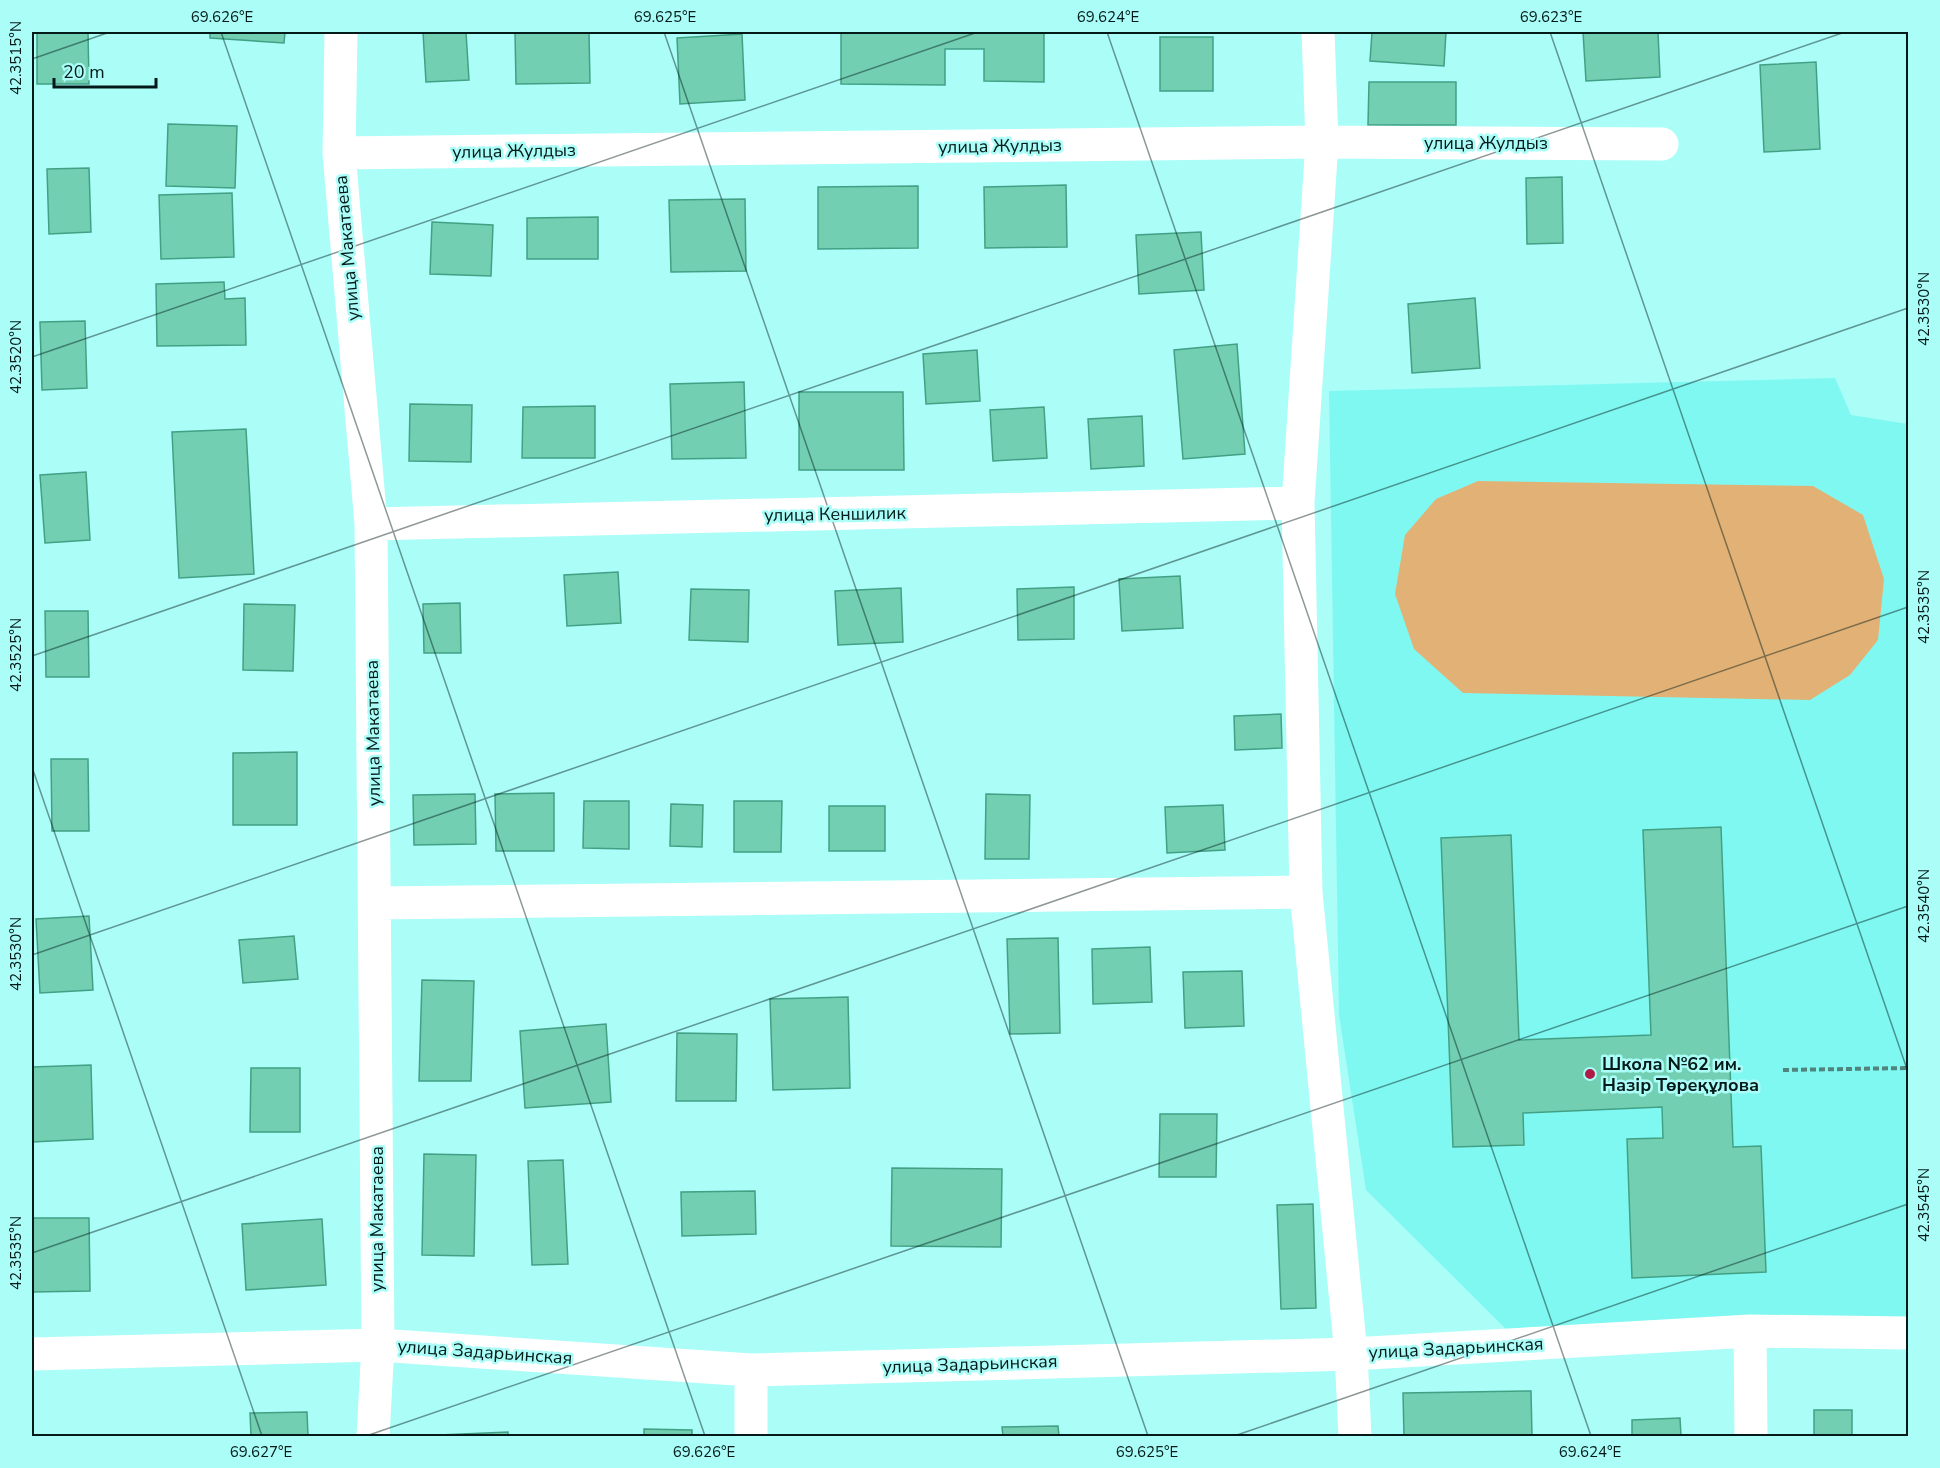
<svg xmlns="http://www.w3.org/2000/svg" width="1940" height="1468" font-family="'Nunito Sans',sans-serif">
<rect width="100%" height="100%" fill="#abfdf8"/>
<path fill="#7ff8f2" d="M1835 378 1851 415 1908 424V1322L1508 1331 1366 1190 1339 1015 1329 391Z"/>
<path fill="#e2b175" d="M1478 481 1813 486 1863 515 1884 579 1878 640 1850 675 1810 700 1463 693 1414 649 1395 594 1405 535 1436 499Z"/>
<path fill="#72cfb2" stroke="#42a185" stroke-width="1.5" d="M37 32H88L89 84H37Z
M210 32H285L284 43 210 38Z
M423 32H466L469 80 426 82Z
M515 32H589L590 83 516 84Z
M841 32H1044V82L984 81V49H945V85L841 84Z
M1372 32H1446L1444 66 1370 61Z
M1583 32H1658L1660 77 1586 81Z
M742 34 745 100 680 104 677 38Z
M1160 37H1213V91H1160Z
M1816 62 1820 149 1764 152 1760 65Z
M1369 82H1456V125H1368Z
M168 124 237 126 235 188 166 186Z
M89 168 91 232 49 234 47 169Z
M1562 177 1563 243 1527 244 1526 178Z
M1066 185 1067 247 985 248 984 187Z
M918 186V248L818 249V187Z
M232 193 234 257 161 259 159 195Z
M745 199 746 271 671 272 669 200Z
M598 217V259H527V218Z
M432 222 493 225 491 276 430 274Z
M1201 232 1204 290 1139 294 1136 235Z
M224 282 225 299 245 298 246 345 157 346 156 284Z
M1475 298 1480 368 1412 373 1408 304Z
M85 321 87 388 42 390 40 322Z
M1237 344 1245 454 1183 459 1174 350Z
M977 350 980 401 926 404 923 354Z
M744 382 746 458 672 459 670 384Z
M799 392H903L904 470H799Z
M410 404 472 405 471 462 409 461Z
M595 406V458H522L523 407Z
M1044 407 1047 458 993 461 990 410Z
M1142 416 1144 466 1091 469 1088 419Z
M246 429 254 574 179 578 172 432Z
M86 472 90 540 45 543 40 475Z
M618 572 621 623 567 626 564 575Z
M1180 576 1183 628 1122 631 1119 579Z
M1074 587V639L1018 640 1017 589Z
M901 588 903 642 838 645 835 591Z
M691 589 749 590 748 642 689 640Z
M460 603 461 653H424L423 604Z
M244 604 295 605 293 671 243 670Z
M45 611H88L89 677H46Z
M1281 714 1282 748 1235 750 1234 716Z
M297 752V825H233V753Z
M51 759H88L89 831H52Z
M554 793V851H496L495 794Z
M475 794 476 844 414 845 413 795Z
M986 794 1030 795 1029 859H985Z
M584 801H629V849L583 848Z
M734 801H782L781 852H734Z
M671 804 703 805 702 847 670 846Z
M1223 805 1225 850 1167 853 1165 807Z
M829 806H885V851H829Z
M1721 827 1733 1147 1761 1146 1766 1272 1632 1278 1627 1139 1663 1138 1662 1107 1523 1113 1524 1145 1453 1147 1441 838 1511 835 1519 1040 1651 1035 1643 830Z
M89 916 93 990 40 993 36 919Z
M294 936 298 979 243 983 239 940Z
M1058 938 1060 1033 1010 1034 1007 939Z
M1150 947 1152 1002 1093 1004 1092 949Z
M1242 971 1244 1026 1185 1028 1183 972Z
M422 980 474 981 471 1081H419Z
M848 997 850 1088 773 1090 770 999Z
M606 1024 611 1102 525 1108 520 1031Z
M677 1033 737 1034 736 1101H676Z
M91 1065 93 1139 32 1142V1067Z
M251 1068H300V1132H250Z
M1160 1114H1217L1216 1177H1159Z
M424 1154 476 1155 474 1256 422 1255Z
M563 1160 568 1264 532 1265 528 1161Z
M892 1168 1002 1169 1001 1247 891 1246Z
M755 1191 756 1234 682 1236 681 1192Z
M1313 1204 1316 1308 1281 1309 1277 1205Z
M32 1218H89L90 1291 32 1292Z
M322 1219 326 1285 246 1290 242 1224Z
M1531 1391 1532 1436H1404L1403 1393Z
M1814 1410H1852V1436H1814Z
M307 1412 308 1436H251L250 1413Z
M1680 1418 1681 1436H1632V1420Z
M1058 1426 1059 1436H1003L1002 1427Z
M644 1429 692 1430V1436H644Z
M508 1432V1436H440V1435Z"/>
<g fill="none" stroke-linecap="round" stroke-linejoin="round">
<path stroke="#51837f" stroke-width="4" stroke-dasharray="6 3" stroke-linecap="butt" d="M1783 1070 1908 1068"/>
<path stroke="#fff" stroke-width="33" d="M341 32 339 153 371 524 378 1345 373 1436
M1318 32 1322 142 1298 503 1306 892 1351 1354 1355 1436
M339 153 1322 142 1662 144
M371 524 1298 503
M374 903 1306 892
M1750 1331 1751 1436
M32 1354 378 1345 751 1370 1351 1354 1750 1331 1908 1333
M751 1436V1370"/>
</g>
<path fill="none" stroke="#031a18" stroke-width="1.5" stroke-opacity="0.45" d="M221 32 705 1436M664 32 1148 1436M1107 32 1591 1436M1550 32 1908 1072M32 59 110 32M32 357 978 32M32 656 1845 32M32 767 262 1436M32 955 1908 308M32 1253 1908 607M366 1436 1908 906M1234 1436 1908 1204"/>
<circle fill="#ae1b47" stroke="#abfdf8" stroke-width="2" cx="1590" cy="1074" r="6"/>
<g text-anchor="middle" stroke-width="5" stroke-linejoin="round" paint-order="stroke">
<g font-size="18" fill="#031a18" stroke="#abfdf8">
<text x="1486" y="149">улица Жулдыз</text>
<text transform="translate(1000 146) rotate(-1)" y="6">улица Жулдыз</text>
<text transform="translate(514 151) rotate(-1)" y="6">улица Жулдыз</text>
<text transform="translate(347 248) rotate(-95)" y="6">улица Макатаева</text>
<text transform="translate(835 514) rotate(-1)" y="6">улица Кеншилик</text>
<text transform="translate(373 733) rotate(-91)" y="6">улица Макатаева</text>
<text transform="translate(377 1219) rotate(-90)" y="6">улица Макатаева</text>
<text transform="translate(1456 1348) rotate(-3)" y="6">улица Задарьинская</text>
<text transform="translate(485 1352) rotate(4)" y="6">улица Задарьинская</text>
<text transform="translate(970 1364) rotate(-2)" y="6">улица Задарьинская</text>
</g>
<g font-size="18" font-weight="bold" fill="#031a18" stroke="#abfdf8" text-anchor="start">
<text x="1602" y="1070">Школа №62 им.<tspan x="1602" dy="21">Назір Төреқұлова</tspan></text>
</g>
</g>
<rect width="1940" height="1468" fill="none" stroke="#abfdf8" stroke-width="66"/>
<path d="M54 78v9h102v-9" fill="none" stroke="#031a18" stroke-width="3"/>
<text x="63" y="78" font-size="18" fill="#031a18" stroke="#abfdf8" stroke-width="4.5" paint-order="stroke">20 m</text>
<rect x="33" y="33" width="1874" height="1402" fill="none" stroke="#031a18" stroke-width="2"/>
<g font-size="15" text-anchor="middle" fill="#031a18">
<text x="222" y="22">69.626°E</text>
<text x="665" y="22">69.625°E</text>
<text x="1108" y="22">69.624°E</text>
<text x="1551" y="22">69.623°E</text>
<text transform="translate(16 58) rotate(-90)" y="5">42.3515°N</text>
<text transform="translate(1924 309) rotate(-90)" y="5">42.3530°N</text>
<text transform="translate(16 357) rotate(-90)" y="5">42.3520°N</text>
<text transform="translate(1924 607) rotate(-90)" y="5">42.3535°N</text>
<text transform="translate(16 655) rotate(-90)" y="5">42.3525°N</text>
<text transform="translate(1924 906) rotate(-90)" y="5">42.3540°N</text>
<text transform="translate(16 954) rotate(-90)" y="5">42.3530°N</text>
<text transform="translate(1924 1205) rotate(-90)" y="5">42.3545°N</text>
<text transform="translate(16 1253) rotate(-90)" y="5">42.3535°N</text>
<text x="261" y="1457">69.627°E</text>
<text x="704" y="1457">69.626°E</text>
<text x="1147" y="1457">69.625°E</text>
<text x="1590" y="1457">69.624°E</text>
</g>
</svg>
